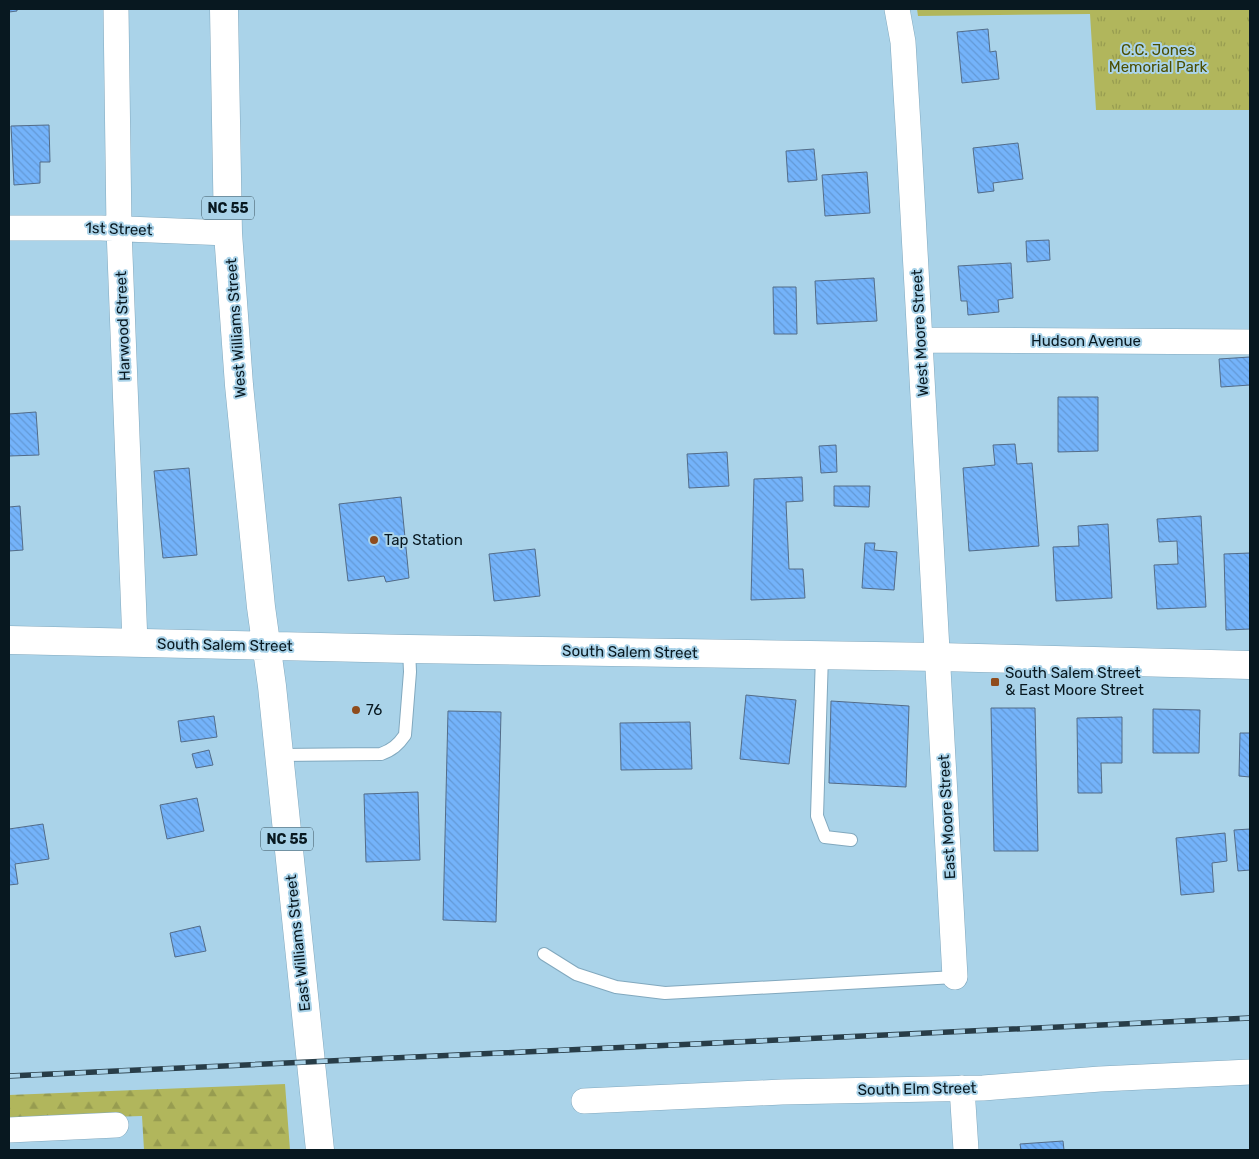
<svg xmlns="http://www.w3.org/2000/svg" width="1259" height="1159" font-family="Rubik,sans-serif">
<defs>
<pattern id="grass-tufts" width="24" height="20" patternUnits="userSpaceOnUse" patternTransform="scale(1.25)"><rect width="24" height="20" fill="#b1b65c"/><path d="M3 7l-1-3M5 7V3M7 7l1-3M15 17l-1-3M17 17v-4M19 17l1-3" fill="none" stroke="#979c50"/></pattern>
<pattern id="forest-firs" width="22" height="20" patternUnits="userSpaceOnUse" patternTransform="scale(1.25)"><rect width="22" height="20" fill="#b1b65c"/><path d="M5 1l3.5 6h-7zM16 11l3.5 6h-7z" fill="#979c50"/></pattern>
<pattern id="building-back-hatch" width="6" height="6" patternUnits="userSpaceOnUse" patternTransform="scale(1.25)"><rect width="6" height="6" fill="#74b3fa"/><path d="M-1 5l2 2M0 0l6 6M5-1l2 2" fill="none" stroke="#6399d6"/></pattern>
</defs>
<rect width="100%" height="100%" fill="#aad3e9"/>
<path fill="url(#grass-tufts)" d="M917 9H1250V110H1096L1090 14 918 16Z"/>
<path fill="url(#forest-firs)" d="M285 1084 290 1150H144L142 1116 9 1120V1095Z"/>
<path fill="url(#building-back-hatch)" stroke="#536c88" d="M9 9H17V11L9 12Z
M988 29 990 52 996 51 999 79 962 83 957 32Z
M49 125 50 162H40V183L14 185 11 126Z
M1018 143 1023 179 993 183 994 191 978 193 973 148Z
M814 149 817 180 788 182 786 151Z
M867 172 870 213 825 216 822 175Z
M1049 240 1050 260 1027 262 1026 241Z
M1011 263 1013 298 998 300 999 312 968 315 967 301H961L958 266Z
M874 278 877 321 817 324 815 281Z
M773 287H796L797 334H774Z
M1250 357V385L1221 387 1219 359Z
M1058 397H1098V451L1058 452Z
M36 412 39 455 9 456V414Z
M1015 444 1017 464 1032 463 1039 546 969 551 963 468 995 465 993 445Z
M836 445 837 472 821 473 819 446Z
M727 452 729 486 689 488 687 454Z
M189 468 197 555 163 558 154 471Z
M802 477 803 501 786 502 789 569H803L805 598 751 600 754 479Z
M834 486H870L869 507 834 506Z
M401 497 409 578 386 582 384 576 348 581 339 504Z
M20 506 23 550 9 551V507Z
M1201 516 1206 607 1157 609 1154 565 1178 564 1177 541 1159 542 1157 519Z
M1108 524 1112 598 1056 601 1053 547 1079 546 1078 526Z
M865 543H875L874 550 897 552 894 590 862 588Z
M535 549 540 596 494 601 489 554Z
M1250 553V629L1226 630 1224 554Z
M746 695 796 700 789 764 740 759Z
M831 701 909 706 906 787 829 783Z
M991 708H1035L1038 851H994Z
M1153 709 1200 710 1199 753H1153Z
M448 711 501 712 496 922 443 920Z
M214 716 217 737 181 742 178 721Z
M1122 717V763H1101L1102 793H1078L1077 718Z
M690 722 692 769 621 770 620 723Z
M1240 733H1250V777L1239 776Z
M209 750 213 765 196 768 192 754Z
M418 792 420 860 366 862 364 794Z
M197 798 204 831 167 839 160 805Z
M43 824 49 859 15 864 18 884 9 885V829Z
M1250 829V870L1238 871 1234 830Z
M1225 833 1227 861 1212 863 1214 892 1181 895 1176 838Z
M200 926 206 951 175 957 170 933Z
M1063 1141 1064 1150H1021L1020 1144Z"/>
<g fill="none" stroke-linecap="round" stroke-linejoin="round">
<defs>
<path id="lane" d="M822 655 817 816 825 837 851 840
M279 755 381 754C392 750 398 745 405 735L410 672 409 649
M544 954 576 974 616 987 665 993 955 977"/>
<path id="street" d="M116 9 119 229 135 643
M897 9 903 42 909 142 955 977
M9 228H101L228 233
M921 340 1250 342
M962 1088 966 1150
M584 1101 782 1092 983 1088 1100 1079 1250 1072
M9 1130 116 1125"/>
<path id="primary" d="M224 9 228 233 239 385 261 607 272 686 320 1150
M9 640 409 649 939 657 1250 665"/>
</defs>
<use href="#lane" stroke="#81a8be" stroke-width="14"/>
<use href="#street" stroke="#81a8be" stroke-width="26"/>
<use href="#primary" stroke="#81a8be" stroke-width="29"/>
<use href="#lane" stroke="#fff" stroke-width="12"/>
<use href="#street" stroke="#fff" stroke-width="25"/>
<use href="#primary" stroke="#fff" stroke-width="28"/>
<defs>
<path id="rail" d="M9 1076 1250 1018"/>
</defs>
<use href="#rail" stroke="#283d48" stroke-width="5.5"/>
<use href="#rail" stroke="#aad3e9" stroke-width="4" stroke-dasharray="11" stroke-linecap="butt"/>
</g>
<g fill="#8f4c1d" stroke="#aad3e9" stroke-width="2">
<circle cx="374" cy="540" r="5"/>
<rect x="990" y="677" width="10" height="10" rx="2.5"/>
<circle cx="356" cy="710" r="5"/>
</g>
<g text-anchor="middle" stroke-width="4" stroke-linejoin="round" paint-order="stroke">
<g fill="#aad3e9" stroke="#39505c" stroke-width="1">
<rect x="202" y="196.5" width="52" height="23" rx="4"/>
<rect x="261" y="827.5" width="52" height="23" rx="4"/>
</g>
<g font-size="14" font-weight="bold" fill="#081820">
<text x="228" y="213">NC 55</text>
<text x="287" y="844">NC 55</text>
</g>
<g font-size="15" fill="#4b4e00" stroke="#aad3e9">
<text x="1158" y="55">C.C. Jones<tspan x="1158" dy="17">Memorial Park</tspan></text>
</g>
<g font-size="15" fill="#081820" stroke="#aad3e9">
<text transform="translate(119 229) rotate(2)" y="5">1st Street</text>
<text transform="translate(123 326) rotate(-92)" y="5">Harwood Street</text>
<text transform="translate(236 328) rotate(-94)" y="5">West Williams Street</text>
<text transform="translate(920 333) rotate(-93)" y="5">West Moore Street</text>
<text x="1086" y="346">Hudson Avenue</text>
<text transform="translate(225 645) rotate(1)" y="5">South Salem Street</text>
<text transform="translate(630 652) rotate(1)" y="5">South Salem Street</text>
<text transform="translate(947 817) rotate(-93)" y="5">East Moore Street</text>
<text transform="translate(298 943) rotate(-96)" y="5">East Williams Street</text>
<text transform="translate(917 1089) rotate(-1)" y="5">South Elm Street</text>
</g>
<g font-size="15" fill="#081820" stroke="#aad3e9" text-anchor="start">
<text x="384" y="545">Tap Station</text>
<text x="1005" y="678">South Salem Street<tspan x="1005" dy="17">&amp; East Moore Street</tspan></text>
<text x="366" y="715">76</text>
</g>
</g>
<rect width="1259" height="1159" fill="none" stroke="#081820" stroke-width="20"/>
</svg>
